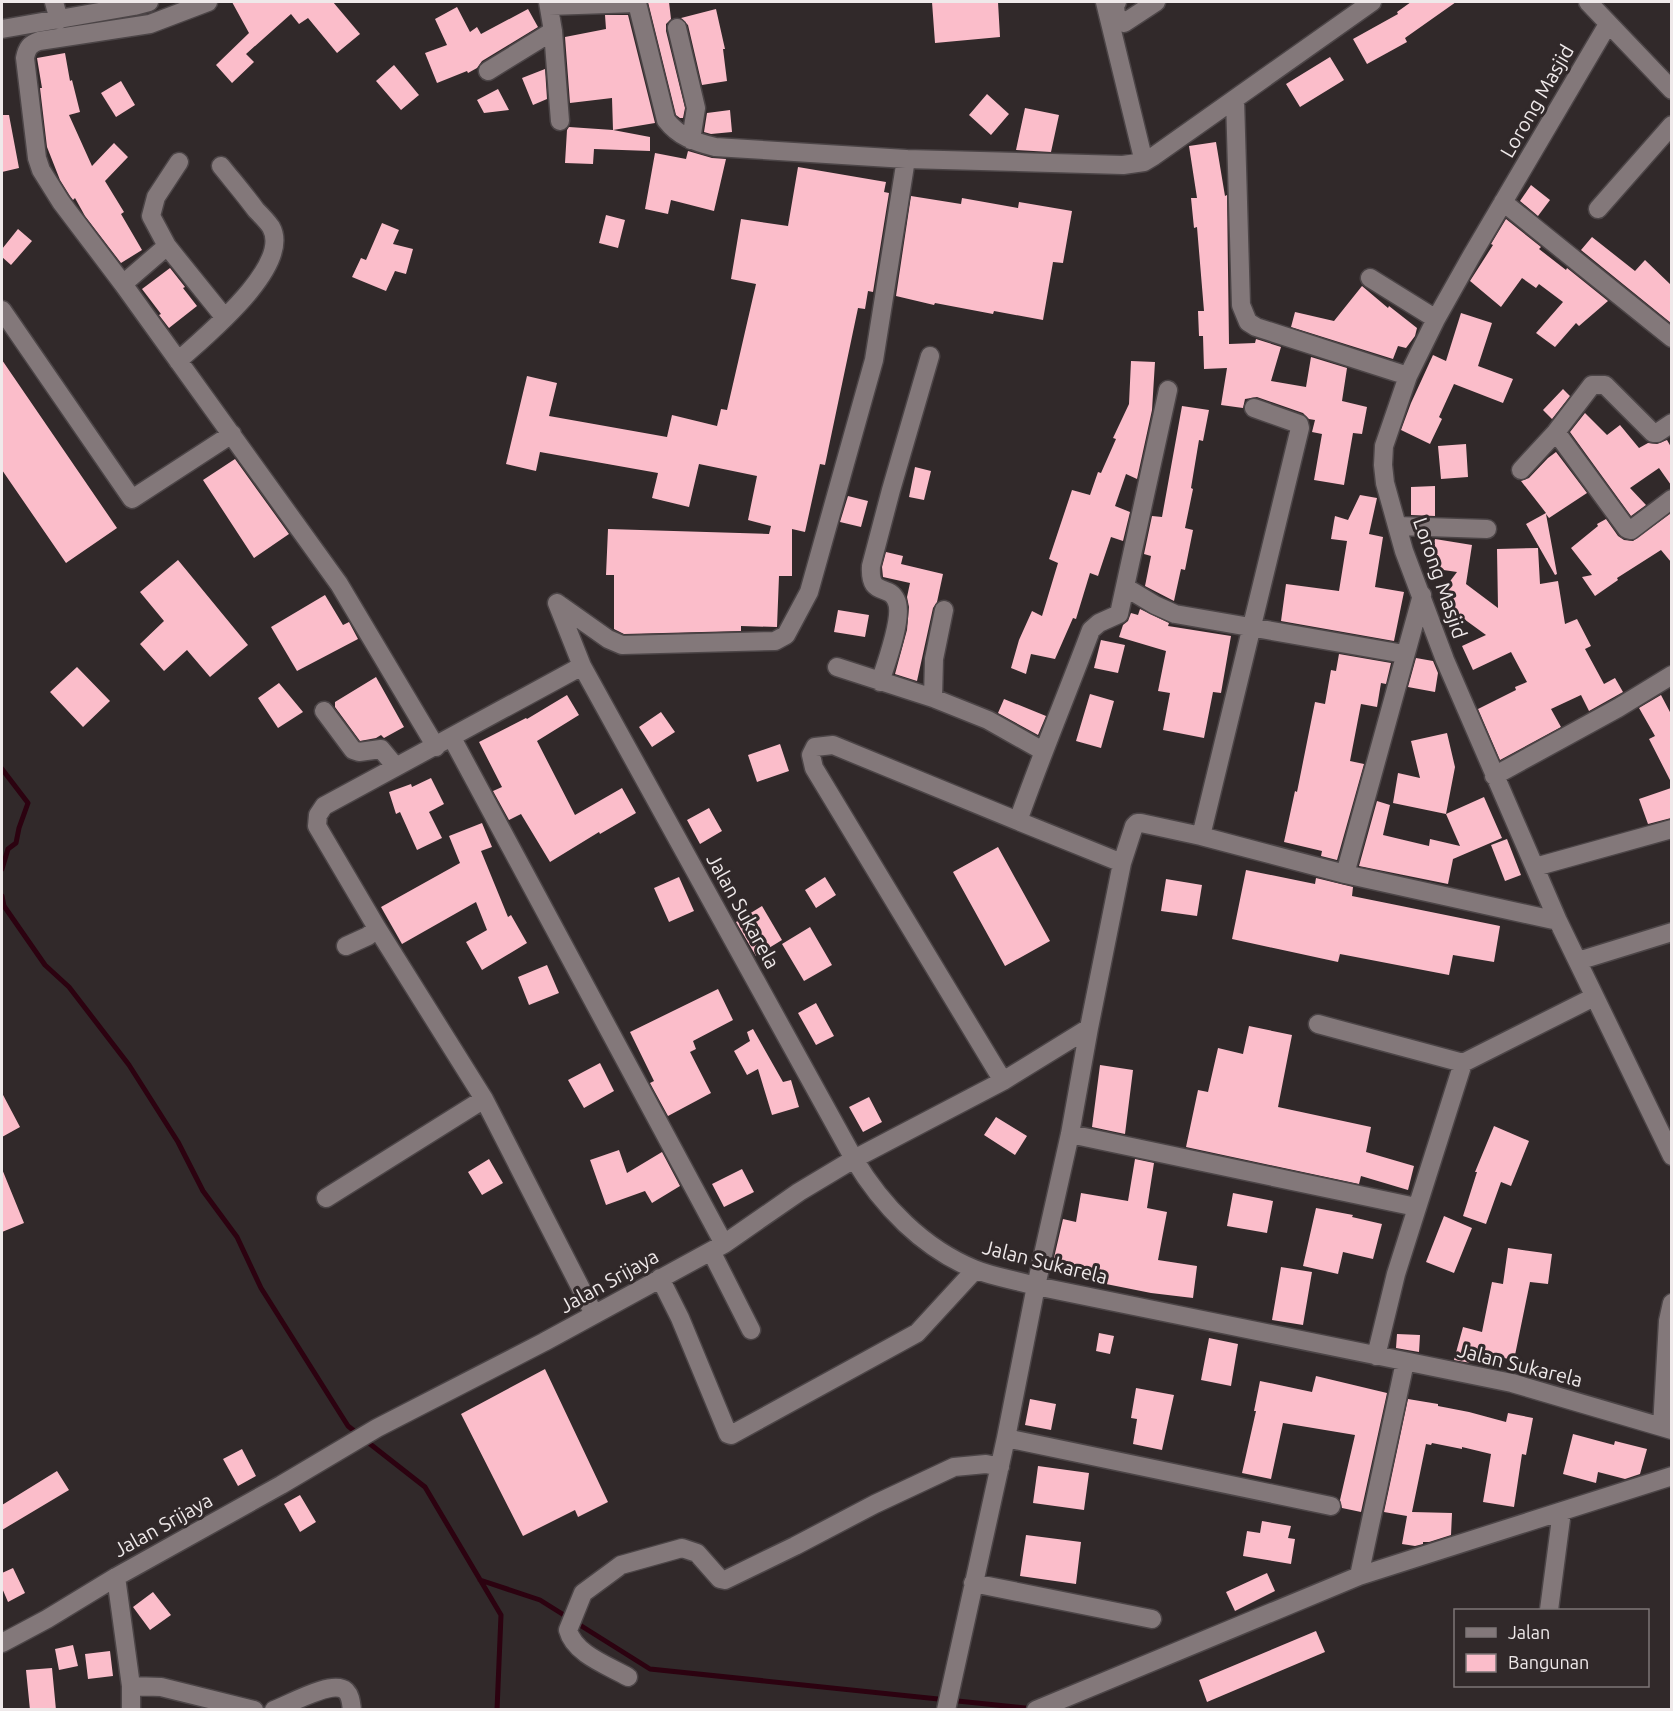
<svg xmlns="http://www.w3.org/2000/svg" width="1673" height="1711" font-family="Ubuntu,sans-serif">
<rect width="100%" height="100%" fill="#31292a"/>
<g fill="none" stroke-linecap="round" stroke-linejoin="round">
<path stroke="#2c0210" stroke-width="5" d="M2 769 28 803 19 828 16 843 8 849 2 869
M2 896 4 906 45 965 69 987 129 1065 178 1142 203 1191 237 1237 261 1288 348 1426 358 1434
M365 1440 425 1487 501 1615 497 1710
M480 1580 540 1600 650 1669 1034 1709"/>
</g>
<path fill="#fbbdca" d="M232 2H333L360 34 337 53 308 18 299 24 291 14 246 54 254 62 232 83 216 65 249 33Z
M648 2H669L671 19 666 24V31L685 108 683 118H680L676 115Z
M932 2H998L1000 37 935 43Z
M1411 2H1456L1405 38 1407 42 1367 64 1353 39 1398 14 1397 12Z
M457 7 470 32 477 27 481 34 528 9 538 27 482 61 477 68 468 73 467 71 437 83 425 53 447 45 435 19Z
M716 9 725 49H723L727 81 702 85 688 25 681 18Z
M605 15H628L655 123 613 130 650 137V151L594 149 593 164 565 163 567 130 569 127 613 130 612 98 570 103 565 37 606 29Z
M65 53 70 81 72 80 80 112 69 115 92 166 114 143 128 157 105 181 124 212 121 214 142 250 121 263 85 216 75 198 73 200 70 196 60 180 47 147 40 88H42L37 58Z
M1330 57 1344 80 1300 107 1286 84Z
M394 65 419 95 401 110 376 81Z
M545 69 547 99 533 105 522 78Z
M121 81 135 105 116 117 101 93Z
M498 89 509 110 484 113 477 100Z
M987 94 1009 114 991 135 969 115Z
M1025 108 1059 115 1051 152 1016 150Z
M730 110 732 132 711 134 704 132 707 113Z
M2 115H9L19 168 2 172Z
M1216 142 1225 196 1227 195 1229 344 1255 343 1256 339 1281 347 1271 381 1306 387 1311 357 1347 368 1342 401 1367 407 1362 434 1353 433 1344 485 1314 480 1322 434 1312 432 1315 420 1309 419 1303 413 1257 397 1245 399 1243 408 1221 405 1227 368 1204 369 1203 336H1199L1198 311H1204L1197 227 1194 228 1191 198H1197L1189 146Z
M688 151 712 158 726 159 714 211 671 200 668 214 645 209 655 153 686 159Z
M798 167 886 182 884 192 889 193 873 292 868 291 865 309 858 308 825 465 820 464 805 532 792 529V576H779L777 627 741 626V631L624 634 614 629V575H606L608 529 769 534 771 526 748 520 757 476 699 464 689 507 652 498 658 473 540 452 536 471 506 464 527 376 557 383 549 416 667 437 672 415 717 426 721 409 727 410 756 284 731 279 741 219 788 226Z
M1531 185 1550 200 1538 216 1520 201Z
M911 196 961 204 962 198 1018 208 1019 202 1072 211 1063 263 1053 262 1043 320 994 311 993 314 935 303 934 305 896 296Z
M606 215 625 220 618 248 599 243Z
M1506 219 1541 247 1539 249 1566 270 1567 268 1608 301 1579 326 1576 323 1555 347 1536 333 1563 302 1539 284 1536 288 1522 278 1501 307 1470 281 1493 245 1491 244Z
M382 223 399 230 393 244 413 249 406 274 395 271 386 291 352 277 361 258 366 260Z
M18 229 32 241 11 265 2 257V249Z
M1592 237 1635 271 1645 260 1671 285V323L1581 250Z
M170 268 185 287 183 288 197 306 169 328 159 315 161 314 142 289Z
M1362 286 1388 308 1389 306 1417 328 1415 336 1406 348 1398 346 1393 359 1291 327 1295 312 1334 321Z
M1461 313 1492 323 1478 366 1513 379 1503 403 1454 384 1439 417 1442 419 1430 444 1401 430 1411 403 1433 355 1446 361Z
M2 360 117 528 66 563 2 470Z
M1131 361 1155 362 1152 410 1137 479 1126 474 1115 506 1130 512 1123 541 1111 537 1098 576 1090 573 1076 619 1073 618 1055 659 1031 654 1026 674 1011 668 1019 640 1032 611 1042 616 1058 563 1049 559 1072 490 1090 495 1098 472 1101 473 1116 439 1113 438 1129 404Z
M1563 389 1570 396 1552 419 1543 410Z
M1182 406 1209 410 1203 441 1199 440 1191 488 1193 489 1185 528 1193 530 1185 570 1181 569 1174 601 1145 586 1151 556 1144 554 1152 516 1162 517Z
M1585 413 1607 435 1620 425 1639 448 1648 443 1657 444 1667 440 1671 447V485L1659 468 1630 488 1646 505 1631 516 1570 432Z
M1466 444 1468 477 1441 479 1438 446Z
M1556 452 1587 493 1549 518 1546 514 1557 574 1555 575 1526 524 1546 513 1521 481 1529 478 1548 458Z
M235 459 289 534 254 558 203 480Z
M915 467 931 471 924 500 909 497Z
M1435 486V516L1411 515V487Z
M1360 495 1377 498 1369 534 1383 537 1375 587 1404 592 1394 641 1281 621 1286 584 1339 591 1347 541 1331 539 1334 521 1335 516 1348 520Z
M848 496 868 501 861 527 840 522Z
M1671 513V562L1661 550 1617 578 1618 580 1595 596 1582 577 1592 575 1571 548 1598 526 1597 524 1606 519 1618 536 1624 540 1633 541Z
M1435 539 1472 545 1466 584 1498 608 1497 549 1538 548 1540 584 1558 581 1565 624 1577 619 1591 646 1585 649 1604 684 1615 678 1623 692 1589 711 1581 695 1551 709 1561 727 1500 760 1478 709 1516 690 1515 687 1527 682 1511 652 1473 670 1462 646 1486 635 1442 603 1439 596 1457 572 1430 568Z
M886 552 903 556 901 564 943 574 937 602 933 608 917 681 895 674 907 630 909 607 907 597 910 583 883 577 882 567Z
M178 560 248 645 210 677 187 650 164 671 140 644 164 621 140 592Z
M325 595 343 625 349 622 358 639 297 671 271 627Z
M1140 609 1169 623 1168 626 1231 636 1221 693 1213 692 1204 738 1163 730 1170 693 1158 691 1166 651 1119 637 1123 625 1128 621 1131 613 1138 615Z
M838 610 869 615 865 637 834 632Z
M1101 640 1125 645 1118 673 1094 668Z
M1339 654 1391 663 1386 684 1381 683 1377 707 1361 704 1350 761 1364 764 1337 860 1321 856 1322 851 1284 842 1295 791 1297 792 1315 702 1325 704 1331 670 1336 671Z
M1416 658 1433 661 1438 673 1435 692 1408 687Z
M77 667 110 701 83 727 50 692Z
M376 677 404 727 384 738 381 735 376 738 360 741 335 707V702Z
M279 683 303 712 278 728 258 698Z
M1090 694 1114 701 1101 748 1076 741Z
M567 695 579 715 537 741 575 815 622 788 636 813 600 834 599 832 550 862 521 814 509 820 493 791 502 787 479 742 526 718 527 719Z
M1661 695 1671 714V782L1649 739 1655 736 1639 708Z
M1004 699 1046 716 1038 735 998 713Z
M661 712 675 732 652 747 639 727Z
M1447 733 1455 767 1446 814 1393 803 1398 773 1420 778 1411 741Z
M780 744 789 771 757 782 748 755Z
M431 778 444 804 429 812 442 838 417 850 400 812 396 814 389 792 411 784 412 787Z
M1671 788V818L1648 824 1639 799Z
M1484 797 1502 838 1453 859 1448 884 1359 866 1377 801 1390 805 1383 835 1429 846 1430 839 1460 846 1446 814Z
M709 808 722 831 700 844 687 820Z
M482 823 492 847 481 851 508 917 511 915 527 943 482 970 466 942 487 930 476 902 402 944 381 907 460 863 449 836Z
M1507 839 1521 875 1505 881 1491 845Z
M998 847 1050 941 1005 966 953 872Z
M1246 870 1315 884 1316 878 1353 887 1352 896 1500 926 1494 962 1453 955 1449 975 1340 954 1338 962 1232 939Z
M679 877 694 911 669 922 654 888Z
M825 877 836 895 816 908 805 890Z
M1166 879 1202 885 1197 916 1161 911Z
M762 906 782 940 756 956 736 922Z
M810 927 832 965 804 981 782 944Z
M547 965 559 993 529 1005 518 977Z
M718 989 733 1020 693 1041 696 1049 690 1052 711 1093 668 1116 650 1083 654 1081 630 1032Z
M816 1003 834 1036 816 1045 798 1013Z
M1249 1026 1292 1035 1278 1107 1371 1127 1366 1152 1414 1166 1408 1190 1361 1176 1359 1184 1186 1147 1198 1090 1208 1092 1218 1048 1243 1054Z
M753 1029 783 1082 791 1080 799 1107 772 1115 758 1069 747 1075 734 1051 750 1041 747 1032Z
M600 1063 614 1091 584 1108 568 1080Z
M1100 1065 1133 1070 1125 1134 1092 1127Z
M2 1093 20 1127 2 1137Z
M869 1097 882 1122 863 1132 849 1107Z
M996 1117 1027 1136 1015 1155 984 1135Z
M1494 1126 1529 1141 1511 1186 1501 1182 1486 1224 1463 1216 1477 1172H1475Z
M619 1150 627 1173 662 1152 680 1186 652 1203 645 1191 606 1205 590 1160Z
M489 1159 503 1183 482 1195 468 1172Z
M1135 1159 1154 1163 1147 1208 1167 1212 1158 1260 1197 1266 1193 1298 1151 1293 1106 1284 1108 1275 1053 1262 1063 1219 1076 1222 1081 1193 1128 1201Z
M2 1169 24 1223 2 1232Z
M742 1169 754 1192 724 1207 712 1184Z
M1233 1193 1273 1201 1267 1233 1227 1226Z
M1316 1208 1353 1215 1352 1217 1382 1224 1373 1259 1343 1252 1338 1274 1303 1266Z
M1444 1216 1472 1228 1454 1273 1426 1262Z
M1508 1248 1552 1254 1548 1284 1530 1282 1514 1360 1474 1352 1471 1363 1454 1360 1463 1327 1482 1332 1492 1282 1503 1284Z
M1281 1267 1312 1272 1303 1325 1272 1320Z
M1099 1333 1114 1336 1110 1354 1096 1351Z
M1397 1334 1420 1335 1419 1352 1396 1348Z
M1209 1338 1238 1344 1231 1386 1201 1380Z
M545 1369 608 1502 578 1517 575 1510 523 1536 461 1414Z
M1316 1376 1387 1393 1361 1512 1342 1508 1340 1500 1355 1435 1283 1423 1271 1479 1242 1473 1256 1411H1254L1260 1381 1312 1392Z
M1136 1388 1174 1395 1162 1450 1133 1444 1137 1419 1131 1418Z
M1030 1399 1056 1404 1051 1430 1025 1425Z
M1408 1399 1438 1404V1406L1469 1412 1506 1422 1508 1413 1533 1418 1526 1455 1522 1454 1514 1507 1483 1502 1491 1454 1462 1447V1449L1432 1443 1431 1445 1426 1444 1412 1512 1452 1513 1451 1535 1429 1542H1423V1544L1415 1546 1402 1544 1407 1516 1384 1512Z
M1573 1434 1614 1445 1615 1441 1647 1449 1640 1474 1625 1479 1598 1472 1596 1483 1563 1474Z
M242 1449 256 1476 238 1486 223 1459Z
M1038 1466 1089 1473 1084 1510 1033 1503Z
M57 1471 69 1490 2 1530V1505Z
M300 1495 316 1522 300 1532 284 1504Z
M1262 1521 1291 1526 1288 1538 1295 1539 1291 1564 1243 1556 1247 1531 1260 1533Z
M1026 1535 1081 1542 1076 1584 1020 1576Z
M13 1568 25 1593 8 1602 2 1588V1573Z
M1267 1573 1275 1591 1235 1611 1226 1592Z
M153 1592 171 1615 150 1630 133 1607Z
M1316 1631 1325 1652 1207 1702 1199 1680Z
M73 1645 78 1666 59 1670 55 1649Z
M110 1651 113 1676 88 1679 85 1654Z
M52 1668 56 1710H30L26 1670Z"/>
<g fill="none" stroke-linecap="round" stroke-linejoin="round">
<defs>
<path id="street" d="M54 2 59 20
M208 2 150 24 39 41C30 44 27 48 25 58L37 158 41 170 61 202 123 284 339 584 436 747
M548 2 553 31 560 121
M1105 2 1144 162
M1117 2 1115 6 1116 15 1124 23 1156 2
M1588 2 1672 90
M549 6 637 3 666 120C679 137 695 142 715 147L906 159 1123 165 1144 162 1154 156 1372 2
M1608 24 1472 255 1436 319 1408 376 1384 446 1383 465 1385 483 1404 551 1445 660 1558 921 1672 1156
M677 28 696 108 691 140
M2 29 134 6 149 2
M488 71 553 31
M1235 99 1241 305 1248 322 1256 327 1408 376
M1503 202 1672 338
M1598 209 1672 125
M167 246 225 318
M1370 278 1436 319
M123 284 167 246 151 216 156 197 179 162
M2 310 132 499 232 434
M178 361C203 338 293 266 271 227 267 221 261 215 256 210 245 195 233 181 221 166
M1556 432 1627 529 1631 530 1672 499
M1521 470 1556 432 1592 385H1605L1653 433H1657L1672 423
M1397 526 1487 529
M1125 587 1155 605 1175 614 1404 654
M557 603 582 666 854 1159C882 1206 923 1248 974 1269 993 1277 1016 1280 1036 1286L1512 1383 1672 1430
M557 603 608 639 622 645 775 641 786 635 809 592 874 360 906 159
M582 666 324 806 318 815 317 826 377 928 484 1099 594 1314
M837 667 933 698 988 720 1043 751
M880 682C886 664 904 615 896 600 888 583 869 598 871 566L891 490 930 356
M933 698 934 659 944 610
M324 711 353 750 359 752 381 749 396 767
M452 738 724 1244
M1494 776 1618 708 1672 675
M1201 836 1300 428 1299 424 1254 408
M1122 863 1018 821C1041 756 1067 694 1091 630L1099 623 1119 614 1168 390
M1535 867 1672 829
M1345 874 1422 595
M346 946 368 936 377 928
M1578 961 1672 932
M1318 1024 1463 1063
M1003 1081 814 768 811 755 815 747 833 745 1018 821
M1070 1134 1416 1207
M326 1198 484 1099
M711 1251 751 1330
M660 1278 680 1318 728 1434 731 1435 917 1333 975 1270
M1376 1356 1396 1274 1463 1063 1594 997
M1662 1427 1668 1321 1672 1303
M1006 1438 1331 1506
M1359 1576 1405 1362
M116 1577 131 1686V1710
M973 1583 1152 1619
M1549 1610 1562 1511
M2 1643 47 1619 116 1577 281 1485 377 1428 544 1342 724 1244 799 1192 854 1159 1003 1081 1089 1028
M628 1677C609 1666 574 1654 568 1630L583 1593 621 1565 682 1548 697 1553 720 1579 725 1580 795 1546 875 1504 954 1467 986 1464 1000 1467
M131 1686 161 1687 254 1710
M274 1710C290 1704 333 1679 346 1691 351 1696 351 1704 352 1710
M946 1710 1006 1438 1036 1286 1070 1134 1089 1028 1122 863 1134 826 1137 823H1141L1201 836 1345 874 1558 921
M1036 1710 1359 1576 1672 1476"/>
</defs>
<use href="#street" stroke="#4c4547" stroke-width="21"/>
<use href="#street" stroke="#83787a" stroke-width="18"/>
</g>
<g text-anchor="middle" stroke-width="6" stroke-linejoin="round" paint-order="stroke">
<g font-size="20" fill="#efe9ea" stroke="#31292a">
<text transform="translate(1537 101) rotate(-60)" y="7">Lorong Masjid</text>
<text transform="translate(1440 578) rotate(71)" y="7">Lorong Masjid</text>
<text transform="translate(743 911) rotate(61)" y="7">Jalan Sukarela</text>
<text transform="translate(1045 1262) rotate(14)" y="7">Jalan Sukarela</text>
<text transform="translate(609 1281) rotate(-29)" y="7">Jalan Srijaya</text>
<text transform="translate(1520 1365) rotate(14)" y="7">Jalan Sukarela</text>
<text transform="translate(163 1525) rotate(-29)" y="7">Jalan Srijaya</text>
</g>
</g>
<rect width="1673" height="1711" fill="none" stroke="#efe9ea" stroke-width="6"/>
<rect x="1454" y="1609" width="195" height="78" fill="#31292a" stroke="#7d7677" stroke-width="1.5"/>
<rect x="1466" y="1628" width="30" height="9" fill="#83787a" stroke="#7d7677" stroke-width="1.5"/>
<text x="1508" y="1639" font-size="18" fill="#efe9ea">Jalan</text>
<rect x="1466" y="1654" width="30" height="18" fill="#fbbdca" stroke="#7d7677" stroke-width="1.5"/>
<text x="1508" y="1669" font-size="18" fill="#efe9ea">Bangunan</text>
</svg>
